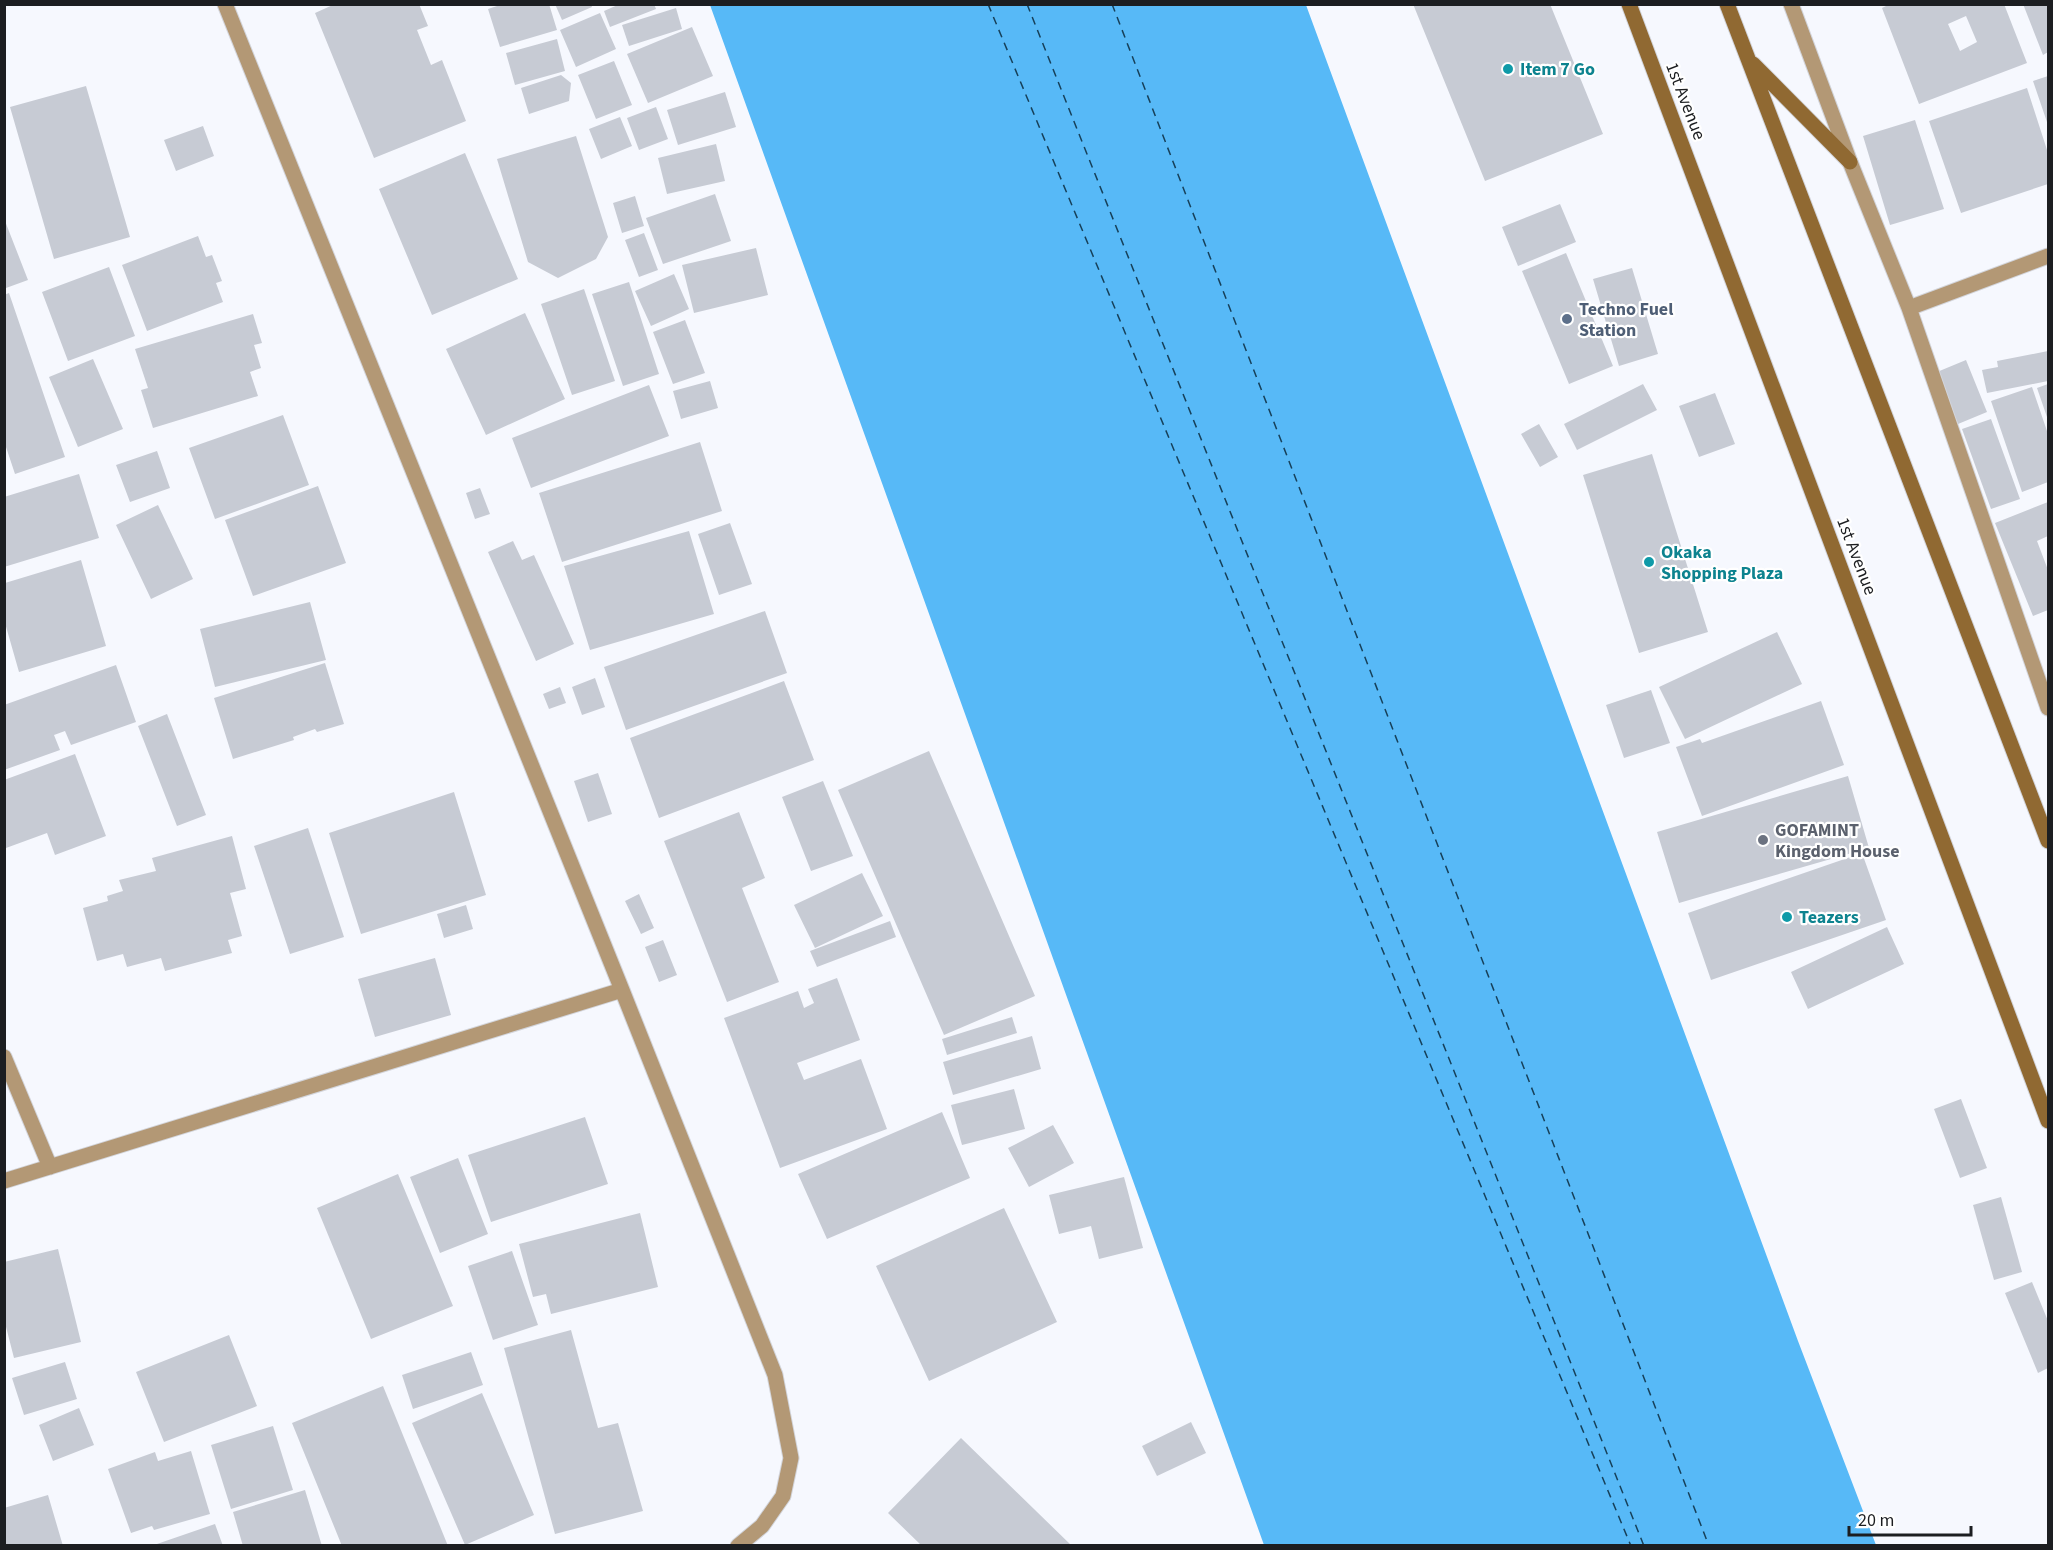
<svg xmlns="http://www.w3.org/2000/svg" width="2053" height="1550" font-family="'Source Sans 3',sans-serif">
<rect width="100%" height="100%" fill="#f6f8fe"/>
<path fill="#57b9f7" d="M710 5H1306L1798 1341 1876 1545H1264Z"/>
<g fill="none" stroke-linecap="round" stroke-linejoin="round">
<path stroke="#174059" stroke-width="1.5" stroke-dasharray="8 6" stroke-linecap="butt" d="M988 4 1631 1546
M1027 4 1644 1546
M1112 4 1709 1546"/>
</g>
<path fill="#c7cbd4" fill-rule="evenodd" d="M335 4H419L428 26 417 30 431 65 442 60 466 121 374 158 315 13Z
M503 4H549L557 30 500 47 488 9Z
M555 4H591L592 7 562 20Z
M620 4H654L656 9 610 27 604 11Z
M1413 4H1550L1603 134 1485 181Z
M1890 4H2004L2027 63 1919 104 1882 8ZM1966 16 1977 42 1960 51 1948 24Z
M2023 4H2048V52L2043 55Z
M676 8 682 29 629 46 622 25Z
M600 13 616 49 576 67 560 30Z
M692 27 713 76 648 103 627 54Z
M557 39 565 71 515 85 506 53Z
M614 61 632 105 596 119 578 75Z
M561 75 571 83 569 101 529 114 521 88Z
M2048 76V125L2033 81Z
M86 86 130 237 54 259 10 107Z
M2027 88 2048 153V184L1961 213 1929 121Z
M725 92 736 127 678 145 667 110Z
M656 107 668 139 639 150 627 118Z
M620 117 632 146 601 159 589 129Z
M1915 120 1944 209 1890 225 1863 136Z
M203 126 214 156 176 171 164 140Z
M576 136 608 237 596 259 558 278 528 262 497 159Z
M716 144 725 181 667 194 658 158Z
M465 153 518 279 432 315 379 189Z
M715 194 731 241 663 264 646 218Z
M635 196 644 226 622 233 613 203Z
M1560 204 1576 242 1518 266 1502 227Z
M5 221 28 280 6 288 4 284Z
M644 233 658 270 639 277 625 240Z
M198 236 206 257 212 255 222 281 216 283 223 302 147 331 122 265Z
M756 248 768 295 694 313 682 265Z
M1566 253 1613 366 1569 384 1522 271Z
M109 267 135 336 68 361 42 292Z
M1632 268 1658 354 1619 366 1593 279Z
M674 274 689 309 651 326 635 291Z
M629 282 659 374 623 386 592 294Z
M584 289 615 381 572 395 541 304Z
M9 293 65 457 15 474 4 441V295Z
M525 313 565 399 486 435 446 349Z
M253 314 262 343 254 345 261 368 250 372 258 396 153 428 141 390 148 388 135 349Z
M685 320 705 373 673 384 653 332Z
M2048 351V381L1987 393 1982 370 1998 367 1997 361Z
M93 359 123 429 78 447 49 377Z
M1966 360 1987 412 1958 424 1937 372Z
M710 381 718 408 681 419 673 391Z
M1643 384 1657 410 1577 450 1564 424Z
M2048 384V420L2037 388Z
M649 385 669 436 531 488 512 438Z
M2032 387 2048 434V482L2022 492 1991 401Z
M1715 393 1735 444 1699 457 1679 406Z
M283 415 309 485 215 519 189 448Z
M1991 419 2020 499 1991 509 1962 429Z
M1539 424 1558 457 1540 467 1521 434Z
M700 442 722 511 562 562 539 493Z
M157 451 170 488 130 502 116 465Z
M1652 454 1708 632 1639 653 1583 475Z
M79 474 99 538 4 567V497Z
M318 486 346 563 253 596 225 520Z
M480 488 490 514 475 519 466 493Z
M2048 502V536L2037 541 2048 570V610L2033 616 1995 523Z
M158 505 193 579 151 599 116 525Z
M730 523 752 584 719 595 698 534Z
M689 531 714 614 590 650 564 566Z
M513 541 522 560 534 555 574 644 536 661 488 552Z
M81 560 106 646 19 672 5 623V583Z
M310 602 326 660 215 687 200 629Z
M765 611 787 673 626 730 604 667Z
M1777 632 1802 684 1685 739 1659 687Z
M325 663 344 724 317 732 315 729 293 737 294 740 233 759 214 698Z
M116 665 136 722 71 745 65 731 54 735 60 750 4 770V705Z
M595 678 605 707 582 715 572 687Z
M784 681 814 760 659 818 630 738Z
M560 687 566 703 549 709 543 694Z
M1651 690 1670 743 1624 758 1606 705Z
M1821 701 1844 765 1702 816 1676 747 1700 739 1702 743Z
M167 714 206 815 177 826 138 726Z
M929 751 1035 996 944 1035 838 790Z
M75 754 106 836 55 855 47 833 6 848 4 844V780Z
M598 773 612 814 588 822 574 781Z
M1848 776 1869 848 1679 903 1657 832Z
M823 781 853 856 811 871 782 797Z
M454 792 486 895 361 934 329 833Z
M739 812 765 878 742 888 779 982 727 1002 664 841Z
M308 828 344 937 290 954 254 846Z
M232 836 246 889 230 893 242 936 228 940 232 953 165 971 161 958 127 967 123 954 97 961 83 908 108 901 107 896 123 891 119 880 156 871 152 858Z
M1862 853 1886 920 1711 980 1688 913Z
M862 873 883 916 815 948 794 905Z
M639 894 654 928 641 934 625 901Z
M466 905 473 929 444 938 437 914Z
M890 921 896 937 817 967 810 951Z
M1887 927 1904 964 1808 1009 1791 972Z
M663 940 677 975 659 982 645 947Z
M435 958 451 1015 375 1037 358 979Z
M837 978 860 1040 797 1063 804 1080 861 1059 887 1129 780 1168 724 1018 798 991 804 1008 814 1003 808 989Z
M1012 1017 1017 1033 947 1055 942 1039Z
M1032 1036 1041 1069 953 1095 943 1062Z
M1014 1089 1025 1129 962 1145 951 1105Z
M1961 1099 1987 1168 1960 1178 1934 1109Z
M942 1112 970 1178 827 1239 798 1174Z
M585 1117 608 1184 491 1222 468 1155Z
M1053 1125 1074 1163 1029 1187 1008 1148Z
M458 1158 488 1234 440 1253 410 1177Z
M398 1174 453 1306 371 1339 317 1208Z
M1124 1177 1143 1248 1099 1259 1091 1226 1059 1234 1049 1195Z
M2001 1197 2022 1272 1994 1280 1973 1205Z
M1004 1208 1057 1322 929 1381 876 1266Z
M640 1213 658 1287 551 1314 546 1294 533 1297 519 1244Z
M58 1249 81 1342 14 1358 4 1319V1262Z
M512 1251 538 1325 493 1340 468 1266Z
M2032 1282 2048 1321V1368L2038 1373 2005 1293Z
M571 1330 598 1428 618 1423 643 1511 555 1534 504 1348Z
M229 1335 257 1406 164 1442 136 1372Z
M471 1352 483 1385 413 1409 402 1375Z
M65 1362 77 1399 24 1415 12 1378Z
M383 1386 448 1546H342L292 1423Z
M482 1393 534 1515 465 1545 412 1423Z
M79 1408 94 1445 53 1461 39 1425Z
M1191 1422 1206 1453 1157 1476 1142 1446Z
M273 1426 293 1490 231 1509 211 1445Z
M961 1438 1072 1546H922L888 1513Z
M191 1451 210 1514 154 1530 152 1526 131 1533 108 1469 155 1452 158 1461Z
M305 1490 322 1546H243L233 1512Z
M48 1495 63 1546H4V1508Z
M215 1524 223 1546H154V1545Z"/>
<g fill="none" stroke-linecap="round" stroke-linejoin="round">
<defs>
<path id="minor" d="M225 4 622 990 775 1375 791 1458 783 1496 762 1526 738 1546
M1791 4 1850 162 1909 308 2048 708
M1909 308 2048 256
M4 1057 50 1167
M4 1181 622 990"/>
<path id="secondary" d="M1629 4 2048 1121
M1727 4 2048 841
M1753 64 1850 162"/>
</defs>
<use href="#minor" stroke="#d3d5db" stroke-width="17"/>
<use href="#secondary" stroke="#d3d5db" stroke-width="17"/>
<use href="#minor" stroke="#b39875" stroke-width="15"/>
<use href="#secondary" stroke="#906932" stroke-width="15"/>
</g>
<g fill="#0f9aa8" stroke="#fff" stroke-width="2">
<circle cx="1508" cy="69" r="6"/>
<circle cx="1649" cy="562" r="6"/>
<circle cx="1787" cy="917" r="6"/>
</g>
<circle fill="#5c6f8a" stroke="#fff" stroke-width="2" cx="1567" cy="319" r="6"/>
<circle fill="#6b7280" stroke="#fff" stroke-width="2" cx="1763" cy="840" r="6"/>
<g text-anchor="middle" stroke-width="4.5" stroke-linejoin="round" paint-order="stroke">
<g font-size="18" font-weight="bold" fill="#0d838f" stroke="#fff" text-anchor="start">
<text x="1520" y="75">Item 7 Go</text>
<text x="1661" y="558">Okaka<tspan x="1661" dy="21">Shopping Plaza</tspan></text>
<text x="1799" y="923">Teazers</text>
</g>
<g font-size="18" fill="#1c1e21" stroke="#fff">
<text transform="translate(1686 101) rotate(69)" y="6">1st Avenue</text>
<text transform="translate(1857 556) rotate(69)" y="6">1st Avenue</text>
</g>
<g font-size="18" font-weight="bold" fill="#4e5e75" stroke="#fff" text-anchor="start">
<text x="1579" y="315">Techno Fuel<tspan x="1579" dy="21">Station</tspan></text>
</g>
<g font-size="18" font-weight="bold" fill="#5b616d" stroke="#fff" text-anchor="start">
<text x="1775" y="836">GOFAMINT<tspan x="1775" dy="21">Kingdom House</tspan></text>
</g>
</g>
<rect width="2053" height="1550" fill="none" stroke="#1c1e21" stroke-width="12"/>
<path d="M1849 1526v9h122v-9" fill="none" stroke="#1c1e21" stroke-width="3"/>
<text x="1858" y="1526" font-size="18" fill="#1c1e21" stroke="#ffffff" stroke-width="4.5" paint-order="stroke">20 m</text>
</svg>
